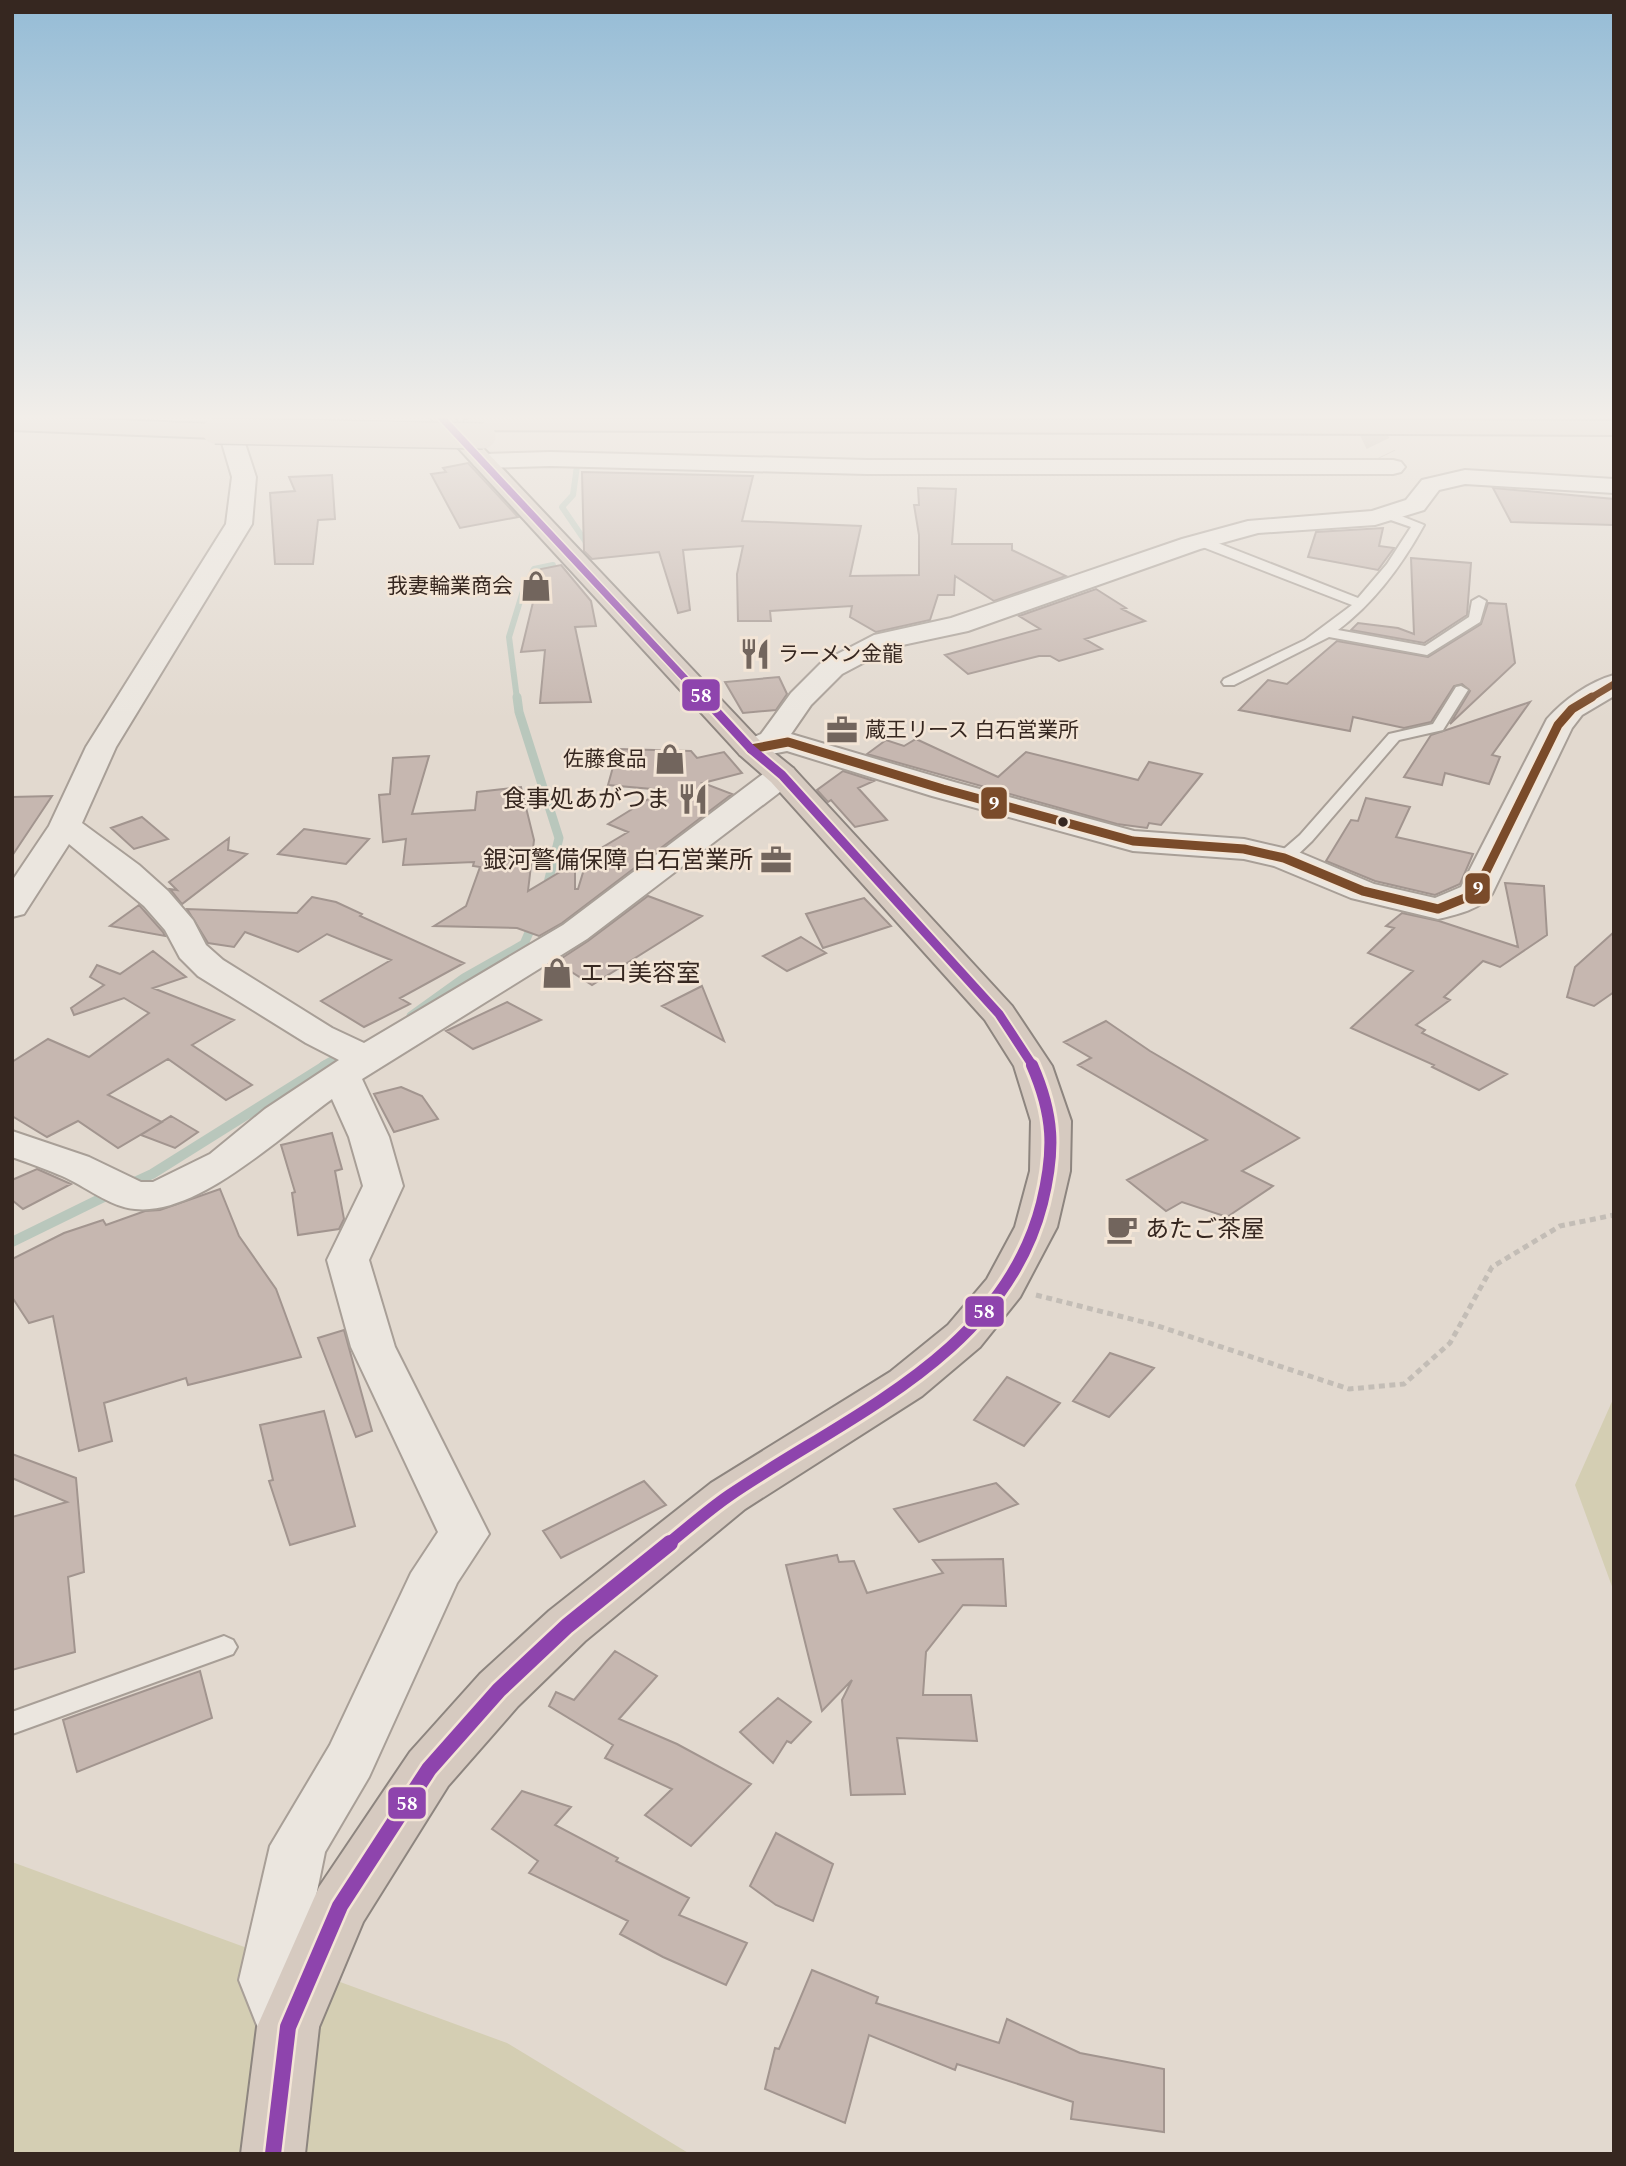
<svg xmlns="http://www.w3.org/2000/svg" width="1626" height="2166" font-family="Spectral,'Noto Sans JP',serif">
<rect width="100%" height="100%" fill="#e2d9cf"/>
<path fill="#d4ceb3" d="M1614 1397V1592L1575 1485Z
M12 1862 507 2043 690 2154H12Z"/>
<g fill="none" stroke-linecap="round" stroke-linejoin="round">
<path stroke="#b9c7bc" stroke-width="6" d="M577 466 573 495 562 507 590 548
M517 699 509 637 524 588 534 569 553 565"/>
<path stroke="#b9c7bc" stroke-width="9" d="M517 697 519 712 559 838 546 891
M411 1016 464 978 524 944 534 921
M323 1066 346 1053"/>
<path stroke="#b9c7bc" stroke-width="10" d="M126 1186 152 1174 326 1065
M12 1242 112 1193"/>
</g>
<path fill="#c6b7b0" stroke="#a2958f" stroke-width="2" d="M468 463 518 517 460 528 431 474 446 472 443 468Z
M582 472 753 476 742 521 861 526 850 576 919 575V535L914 505H919L918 488 956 489 952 544H1012V550L1066 576 994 601 955 576 954 595H938L930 620 876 632 850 617 852 606 770 611 771 621H738L737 574 743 546 683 550 690 610 678 613 659 552 592 559 584 551Z
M332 475 335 519 318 520 313 564H275L270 493 295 491 289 477Z
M1493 488 1614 499V525L1511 522Z
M1383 528 1379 546 1394 548 1378 570 1308 557 1316 532Z
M1411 558 1471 563 1467 615 1424 643 1351 630 1358 623 1398 628 1414 634Z
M561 565 591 601 596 626 575 627 591 702 540 703 545 650 521 652 541 569Z
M1096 589 1126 608 1122 609 1145 621 1085 639 1102 649 1059 661 1050 656H1039L968 674 945 655 1040 629 1019 616Z
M1488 603 1506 604 1515 663 1450 724 1470 691 1462 684 1454 686 1431 722 1404 728 1353 717 1350 731 1239 710 1268 680 1287 684 1337 641 1428 657 1481 624Z
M779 677 787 694 776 710 743 713 725 682Z
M1530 702 1492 755 1500 757 1489 784 1445 773 1442 785 1404 777 1431 735Z
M916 739 998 777 1026 752 1138 780 1149 762 1202 774 1161 825 1149 823 1147 828 1117 824 867 754 886 740 904 746Z
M618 749 691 751 697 758 724 752 742 773 703 783 732 794 562 923 539 936 517 928 434 926 466 906 480 867 473 866 474 862 403 865 406 839 383 842 379 795 390 794 393 758 429 756 412 814 475 810 477 792 521 787 534 840 528 891 575 863V889H578L588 856 628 832 608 824 663 790 608 785Z
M843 771 874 781 858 788 887 820 855 827 831 800 828 802 817 790Z
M52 796 12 856V797Z
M1366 798 1410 807 1396 837 1473 854 1460 884 1435 895 1375 881 1326 861 1351 820 1358 821Z
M142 817 168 839 134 849 111 828Z
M304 829 369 839 346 864 278 854Z
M229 838 228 850 247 854 182 904 170 889 177 890 169 882Z
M1505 883 1544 886 1547 935 1500 967 1483 961 1444 997 1450 1000 1416 1025 1425 1030 1422 1033 1507 1074 1479 1090 1432 1067 1434 1065 1351 1028 1413 971 1368 953 1394 928 1386 926 1402 913 1439 921 1518 947Z
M648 896 702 916 592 985 556 962 588 941Z
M312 897 336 902 362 914 360 916 464 963 400 998 410 1004 364 1027 321 1001 391 960 327 934 298 952 245 932 234 947 208 943 187 909 297 913Z
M864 898 891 926 823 948 806 914Z
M139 905 163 932 165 936 110 926Z
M1614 932V992L1594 1006 1567 997 1575 967Z
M801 937 826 953 787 971 763 956Z
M153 951 186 977 153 988 234 1020 192 1045 252 1085 226 1100 168 1059 108 1095 162 1122 118 1148 78 1121 47 1137 12 1116V1062L48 1039 89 1057 149 1013 124 998 74 1015 71 1008 104 985 90 977 97 965 120 974Z
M702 986 724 1041 662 1006Z
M507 1002 541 1020 473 1049 446 1031Z
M1106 1021 1150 1051 1299 1138 1242 1171 1273 1186 1227 1217 1182 1202 1166 1211 1127 1180 1207 1140 1078 1065 1091 1058 1064 1042Z
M401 1087 422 1096 438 1119 394 1132 374 1094Z
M171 1116 198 1132 175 1148 141 1135Z
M332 1133 342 1169 335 1171 344 1219 339 1229 298 1235 292 1193 295 1192 281 1145Z
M37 1169 71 1184 23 1209 12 1200V1180Z
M220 1189 239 1236 276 1289 301 1357 188 1385 186 1378 104 1403 112 1441 79 1451 53 1316 29 1323 12 1297V1259L64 1233 103 1220 106 1225 145 1211 160 1210Z
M344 1330 372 1431 356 1437 318 1338Z
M1110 1353 1154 1368 1109 1417 1073 1401Z
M1007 1377 1060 1403 1024 1446 974 1420Z
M324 1411 355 1526 290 1545 269 1481 273 1480 260 1425Z
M12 1454 76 1478 84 1572 68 1577 75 1652 12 1670V1517L67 1502 12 1478Z
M644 1481 666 1505 561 1558 543 1531Z
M996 1483 1018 1504 919 1542 894 1509Z
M837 1555 839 1562 854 1561 867 1593 943 1573 933 1560 1003 1559 1006 1606 963 1605 926 1652 923 1695H971L977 1741 897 1738 905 1794 851 1795 842 1700 852 1680 822 1711 786 1565Z
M615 1651 657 1676 619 1719 677 1744 751 1784 691 1846 645 1815 672 1789 605 1758 613 1745 549 1706 556 1692 574 1700Z
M200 1671 212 1718 77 1772 63 1720Z
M778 1698 811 1722 791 1743 787 1741 773 1763 740 1732Z
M522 1791 571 1807 555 1825 618 1858 616 1861 689 1898 679 1915 747 1943 726 1985 663 1957 620 1934 628 1921 529 1873 538 1861 492 1829Z
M776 1833 833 1864 813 1921 776 1905 750 1886Z
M812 1970 878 1997 876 2003 999 2043 1007 2019 1080 2053 1164 2069V2132L1071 2119 1073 2102 957 2064 955 2070 869 2035 845 2123 765 2089 775 2048 779 2049Z"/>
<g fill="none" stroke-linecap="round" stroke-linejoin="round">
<path stroke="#c0b5ac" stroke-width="25" stroke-dasharray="25 13" stroke-linecap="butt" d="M1367 421 1384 456"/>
<defs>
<path id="lane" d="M1386 510 1424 525C1402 565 1375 602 1338 630L1425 646 1469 617 1472 601 1479 597 1486 601 1480 622 1427 655 1329 637 1234 685H1224L1222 682 1224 679 1305 640 1352 605 1195 544V538H1205L1358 598 1387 564 1411 527 1382 517 1380 514Z
M1461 686 1468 690 1443 730 1399 740 1312 841 1290 862H1278L1276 858 1278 854 1300 835 1389 734 1433 724 1456 687Z
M224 1636 233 1640 237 1647 233 1654 12 1734V1712Z"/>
<path id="street" d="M214 416H236L256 477 252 524 116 747 82 823 139 865 168 891 193 920 206 945 223 960 332 1028 364 1043 563 925 771 768 782 766 793 768 798 775 793 782 587 939 362 1079 389 1137 403 1186 369 1260 395 1347 489 1534 457 1583 369 1777 325 1852 299 1980 319 2027 310 2048 288 2056 266 2048 239 1980 270 1846 330 1745 411 1573 438 1532 351 1347 327 1260 363 1186 349 1137 332 1099C283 1134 198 1216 135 1209 110 1207 85 1186 62 1176 46 1169 29 1163 12 1157V1131L89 1157 141 1182H153L210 1154 265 1109 339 1060 306 1043 198 976 180 958 165 930 144 906 69 844 24 914 12 917V881L49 826 86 747 226 524 232 477Z
M550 452 867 460H1393L1401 462 1405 467 1401 472 1393 474H867L550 466 483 468 475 466 471 461 475 456 483 454Z
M1465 470 1614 479V493L1465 484 1439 490 1424 510 1375 525 1258 533 1200 549 968 631 893 647 842 674 811 705 791 734 954 782 1134 831 1244 839 1296 851 1374 884 1435 898 1461 887 1547 719C1564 700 1589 682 1614 675V696L1582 715 1572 728 1492 894C1482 909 1455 915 1438 919L1351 898 1274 866 1244 859 1133 851 932 796 787 751 751 758 740 755 736 749 740 743 761 734 791 693 822 662 874 635 951 618 1182 539 1248 521 1372 511 1406 500 1422 480Z"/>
<path id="highway" d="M12 416 215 424 223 426 226 431 223 436 215 438 12 430Z
M429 416H452L463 428 462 425 465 420 473 418 1614 421V435L466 430 762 743 793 768 1012 1006 1052 1066 1071 1121 1070 1171 1057 1227 1020 1297 980 1347 922 1396 745 1509 585 1641 518 1706 448 1786 363 1922 319 2027 305 2154H241L257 2027 319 1887 410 1752 480 1674 549 1611 711 1483 890 1372 948 1325 987 1279 1015 1227 1030 1171 1031 1121 1014 1066 985 1020 771 782 740 755Z"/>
</defs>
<use href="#lane" stroke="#a89f97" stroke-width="4"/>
<use href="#street" stroke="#a89f97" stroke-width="4"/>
<use href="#highway" stroke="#8d857f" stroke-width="4"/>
<path stroke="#c3bdb6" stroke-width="5" stroke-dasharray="6 4.5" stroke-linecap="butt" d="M1036 1295 1155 1325 1349 1389 1404 1384 1450 1343 1492 1267 1560 1226 1614 1215"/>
<use href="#lane" fill="#ebe6df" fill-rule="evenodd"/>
<use href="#street" fill="#ebe6df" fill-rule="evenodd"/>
<use href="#highway" fill="#d6cac0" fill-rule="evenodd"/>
<defs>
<path id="highway-bridge" d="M215 431 483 436"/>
</defs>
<use href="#highway-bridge" stroke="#8d857f" stroke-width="28" stroke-linecap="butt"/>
<use href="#highway-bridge" stroke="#d6cac0" stroke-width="25"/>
<defs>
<path id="bus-1-far1" d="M1589 699 1614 684"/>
<path id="bus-1" d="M751 749 788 742 943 789 1133 841 1244 849 1284 858 1363 891 1438 909 1475 894 1558 725 1572 709 1592 697"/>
<path id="bus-2-far3" d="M440 416 704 699"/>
<path id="bus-2-far2" d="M703 697 751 749 782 775 999 1014 1033 1066"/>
<path id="bus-2-far1" d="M668 1544C688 1528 708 1510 730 1495 846 1416 1004 1354 1042 1203 1055 1150 1054 1115 1032 1065"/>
<path id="bus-2" d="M273 2154 288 2027 340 1906 429 1769 499 1690 567 1626 670 1543"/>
</defs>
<use href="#bus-1-far1" stroke="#f3e5d6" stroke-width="10"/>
<use href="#bus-1" stroke="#f3e5d6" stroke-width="13"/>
<use href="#bus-2-far3" stroke="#f3e5d6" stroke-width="10"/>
<use href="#bus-2-far2" stroke="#f3e5d6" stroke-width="13"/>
<use href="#bus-2-far1" stroke="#f3e5d6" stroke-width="18"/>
<use href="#bus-2" stroke="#f3e5d6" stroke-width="21"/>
<use href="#bus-1-far1" stroke="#7a4b2a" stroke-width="7"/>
<use href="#bus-1" stroke="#7a4b2a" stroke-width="9"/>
<use href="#bus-2-far3" stroke="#8e44ad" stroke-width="7"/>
<use href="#bus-2-far2" stroke="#8e44ad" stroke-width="9"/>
<use href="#bus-2-far1" stroke="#8e44ad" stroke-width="12"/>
<use href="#bus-2" stroke="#8e44ad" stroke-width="16"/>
</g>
<linearGradient id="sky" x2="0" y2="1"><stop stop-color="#95bcd6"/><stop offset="0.58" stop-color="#f2eee9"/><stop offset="1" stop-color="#f2eee9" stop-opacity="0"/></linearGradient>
<rect width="1626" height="719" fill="url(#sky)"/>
<defs>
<symbol id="shop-bare" viewBox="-9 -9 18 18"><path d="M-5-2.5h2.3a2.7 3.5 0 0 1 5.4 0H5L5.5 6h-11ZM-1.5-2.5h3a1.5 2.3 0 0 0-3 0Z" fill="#72655d" stroke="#f3e5d6" stroke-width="2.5" paint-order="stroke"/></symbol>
<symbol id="restaurant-bare" viewBox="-9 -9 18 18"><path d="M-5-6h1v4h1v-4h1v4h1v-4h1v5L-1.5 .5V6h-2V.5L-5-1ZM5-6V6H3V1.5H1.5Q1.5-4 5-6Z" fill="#72655d" stroke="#f3e5d6" stroke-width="2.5" paint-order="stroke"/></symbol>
<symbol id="office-bare" viewBox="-9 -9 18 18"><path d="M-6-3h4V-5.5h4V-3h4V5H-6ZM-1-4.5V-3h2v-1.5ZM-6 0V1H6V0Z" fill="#72655d" stroke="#f3e5d6" stroke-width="2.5" paint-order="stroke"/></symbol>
<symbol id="cafe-bare" viewBox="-9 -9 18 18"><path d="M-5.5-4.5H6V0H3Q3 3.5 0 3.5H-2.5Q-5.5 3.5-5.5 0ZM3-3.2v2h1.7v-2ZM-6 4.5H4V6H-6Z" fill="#72655d" stroke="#f3e5d6" stroke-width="2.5" paint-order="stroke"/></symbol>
</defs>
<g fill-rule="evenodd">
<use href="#shop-bare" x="514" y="564" width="44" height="44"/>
<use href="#restaurant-bare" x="733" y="632" width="44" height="44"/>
<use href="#office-bare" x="820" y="708" width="44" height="44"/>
<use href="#shop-bare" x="648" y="737" width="44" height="44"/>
<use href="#restaurant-bare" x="671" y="777" width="44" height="44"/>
<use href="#office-bare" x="754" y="838" width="44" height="44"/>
<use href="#shop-bare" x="535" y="951" width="44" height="44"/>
<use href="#cafe-bare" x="1100" y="1207" width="44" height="44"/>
</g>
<circle fill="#362720" stroke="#f3e5d6" stroke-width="2.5" cx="1063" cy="822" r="6"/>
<g text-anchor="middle" stroke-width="5" stroke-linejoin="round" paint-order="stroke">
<g font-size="21" fill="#362720" stroke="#f3e5d6" text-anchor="end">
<text x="513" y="593">我妻輪業商会</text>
<text x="778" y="661" text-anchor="start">ラーメン金龍</text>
<text x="865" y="737" text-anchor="start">蔵王リース 白石営業所</text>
<text x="647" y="766">佐藤食品</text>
</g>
<g font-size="24" fill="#362720" stroke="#f3e5d6" text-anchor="end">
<text x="670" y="807">食事処あがつま</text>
<text x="753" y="868">銀河警備保障 白石営業所</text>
<text x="580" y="981" text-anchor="start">エコ美容室</text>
<text x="1145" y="1237" text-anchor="start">あたご茶屋</text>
</g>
</g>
<g stroke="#f3e5d6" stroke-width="2.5">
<rect x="681" y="678" width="40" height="34" rx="7" fill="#8e44ad"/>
<rect x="980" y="786" width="28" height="34" rx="7" fill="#7a4b2a"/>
<rect x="1464" y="872" width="27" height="33" rx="7" fill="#7a4b2a"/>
<rect x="964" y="1295" width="41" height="33" rx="7" fill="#8e44ad"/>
<rect x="387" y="1786" width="40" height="34" rx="7" fill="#8e44ad"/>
</g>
<g font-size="19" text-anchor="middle" font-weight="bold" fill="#fff">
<text x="701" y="702">58</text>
<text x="994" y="810">9</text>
<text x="1478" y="895">9</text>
<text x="984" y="1318">58</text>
<text x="407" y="1810">58</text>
</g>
<rect width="1626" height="2166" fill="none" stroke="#362720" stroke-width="28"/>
</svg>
